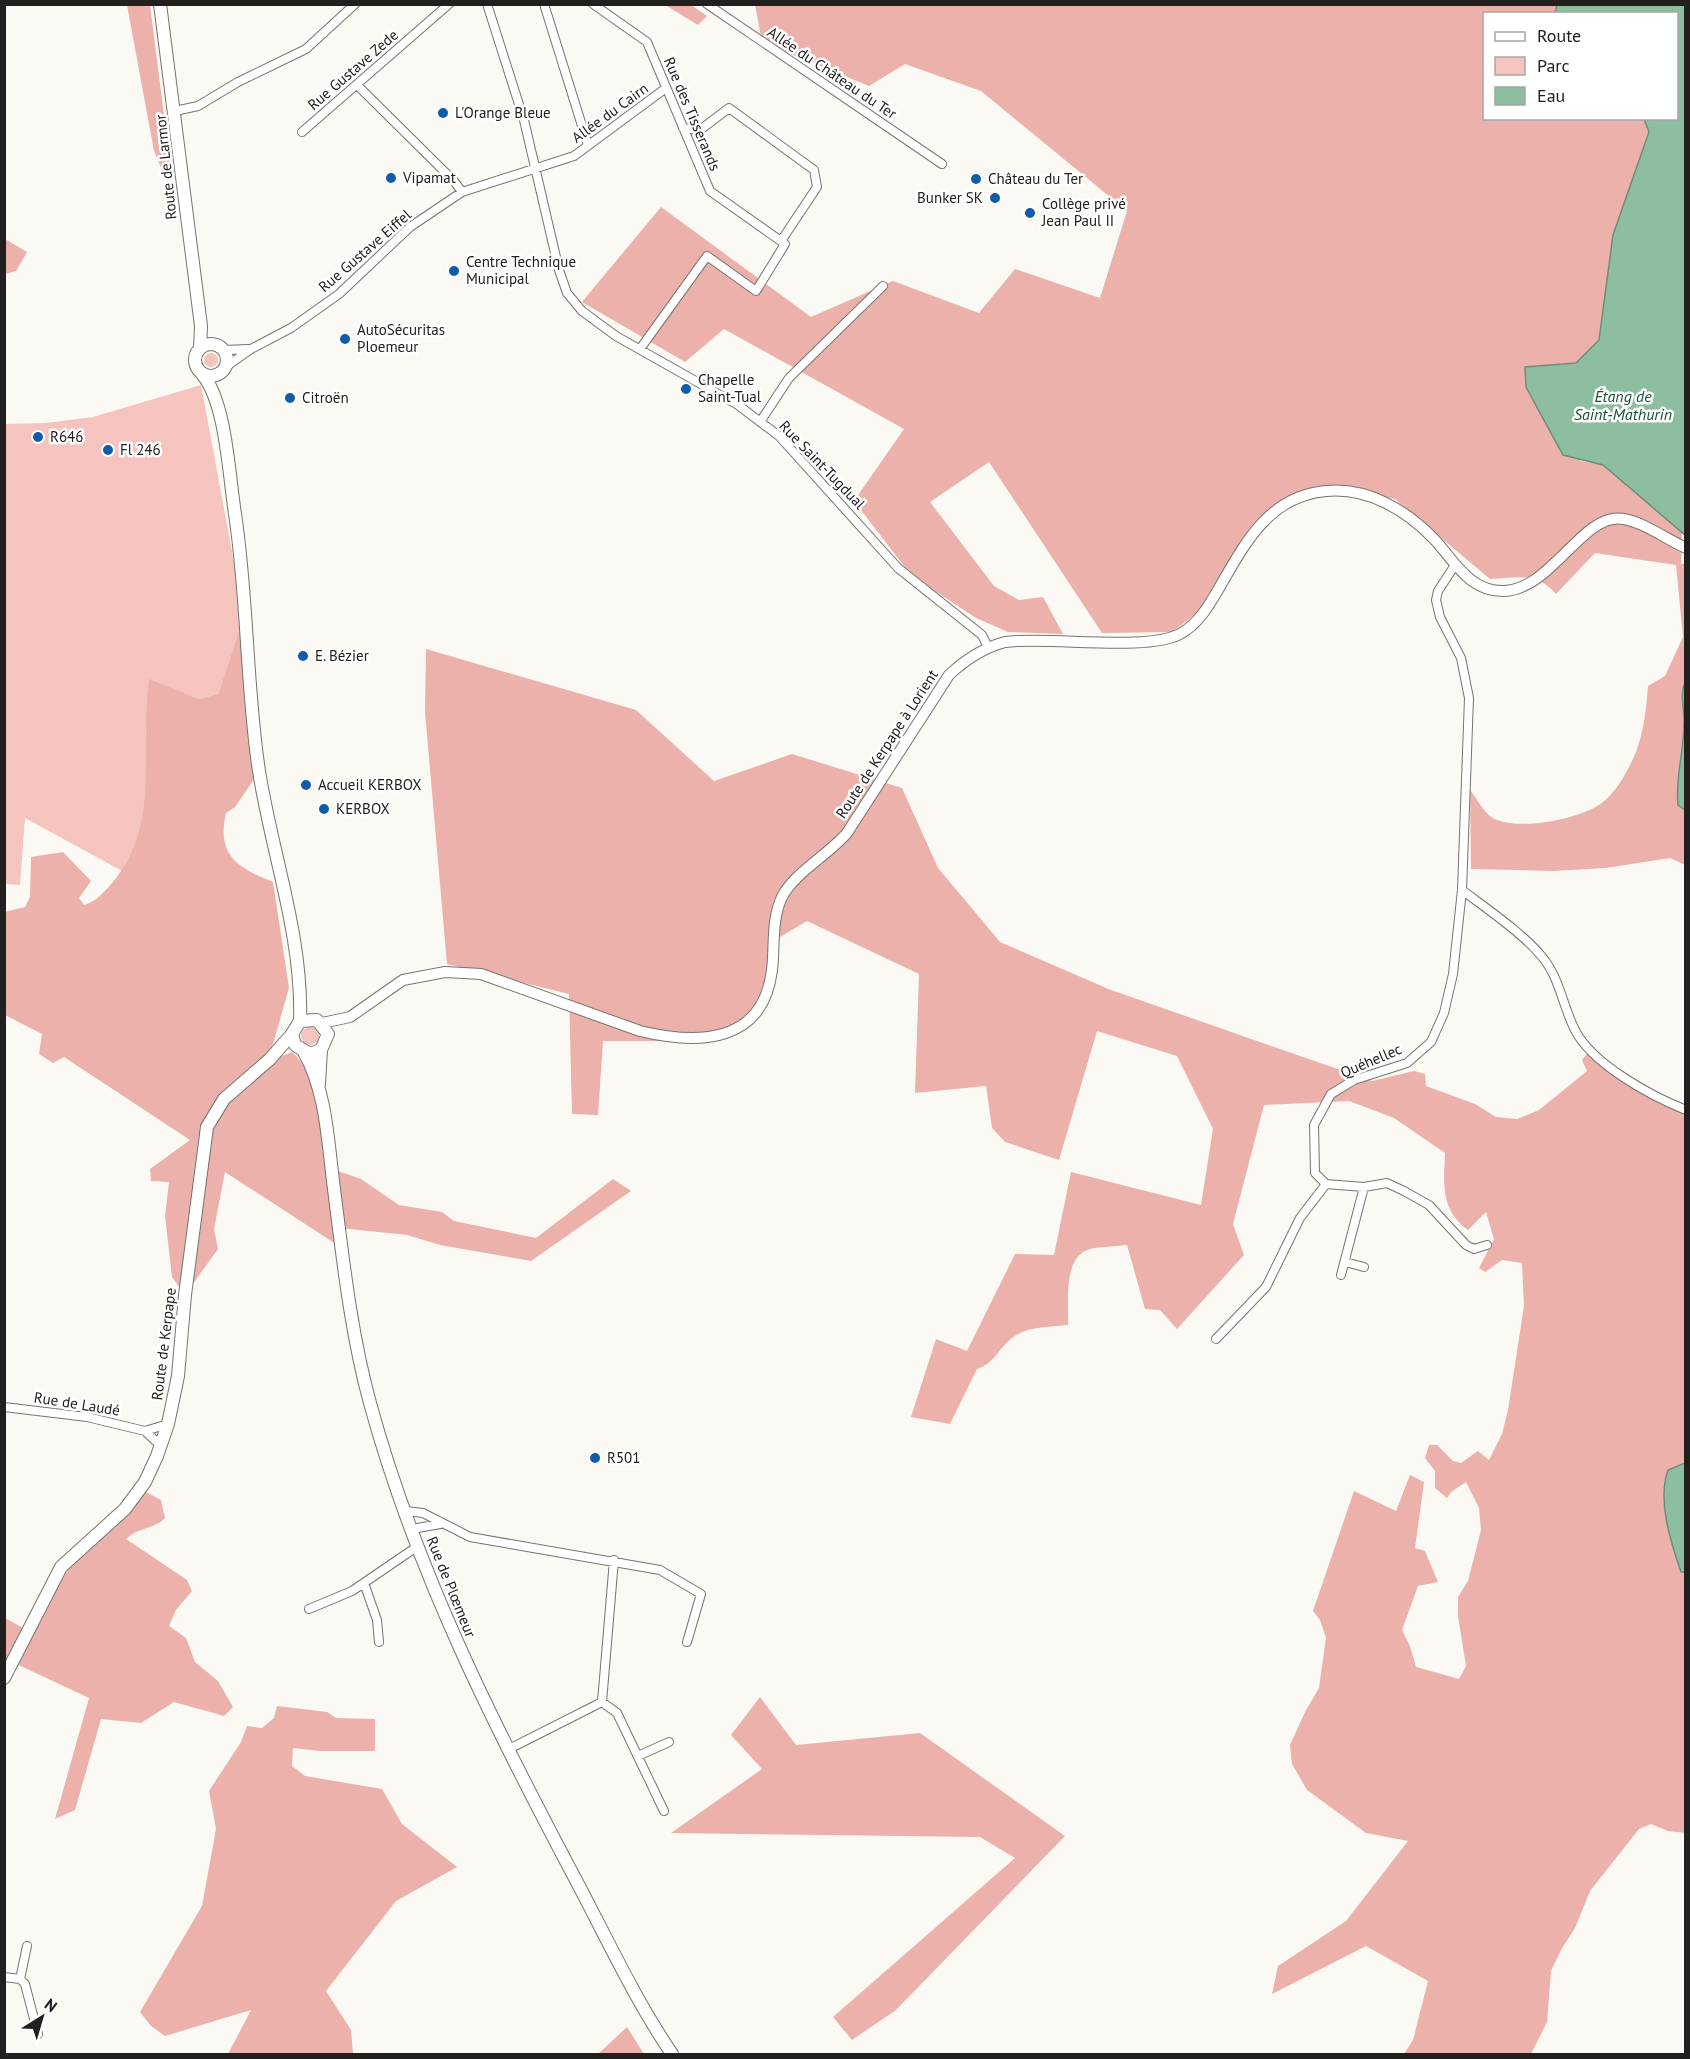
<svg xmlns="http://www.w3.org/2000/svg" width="1690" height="2059" font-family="'PT Sans',sans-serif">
<rect width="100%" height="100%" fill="#fbf9f3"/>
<path fill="#f5c4be" d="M204 360a7 7 0 1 1 14 0a7 7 0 1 1-14 0Z
M201 385 244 616 218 694 199 699 149 680C141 729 152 787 140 833 137 846 128 859 122 871L25 818 20 885 5 884 4 424 46 423 93 417Z
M301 1036a9 9 0 1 1 18 0a9 9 0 1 1-18 0Z"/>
<path fill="#ebb1aa" d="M127 5H150L172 179 166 180 154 151Z
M665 5H691L707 16 698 25Z
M755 5H1557L1555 13 1484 14V118L1644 119 1649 132 1613 235 1599 340 1576 363 1525 367 1526 387 1581 461 1603 465 1682 533 1681 564 1686 563V682C1679 696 1685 709 1684 724 1684 752 1675 777 1678 805L1685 810V865L1670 858 1606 868 1553 871 1471 869 1470 790C1478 800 1485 816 1497 820 1523 830 1577 819 1599 805 1607 800 1617 788 1621 781 1642 748 1645 723 1648 686L1665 676 1683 637 1676 565 1595 553 1556 594C1536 571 1517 578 1490 579L1395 499 1317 486 1270 510 1245 537 1197 613 1172 632 1102 633 989 462 930 502 994 586 1019 600 1043 597 1063 634 1008 632 976 618 932 589 904 566 854 501 904 429 724 329 685 362 582 302 661 207 811 317 893 281 979 313 1015 269 1100 298 1127 211 981 91 905 64 869 86 762 42Z
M5 239 27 252 16 271 5 274Z
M244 616 259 772 235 807 226 813C216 856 239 868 273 882L289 988 271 1051 277 1058 292 1052C319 1075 324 1135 332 1169L361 1179 399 1205 442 1212 454 1221 536 1238 613 1179 631 1191 531 1261 440 1245 407 1235 340 1228 342 1248 225 1172 214 1229 218 1249 185 1295 172 1277 165 1216 169 1182 151 1181 150 1169 190 1140 64 1057 53 1063 39 1054 42 1034 5 1015 4 912 25 907 30 897 31 857 63 852 91 881 79 898 84 905C97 901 103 893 112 883 163 824 138 749 149 679L199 699 218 694Z
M426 649 636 710 714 781 792 754 902 788 938 868 1000 942 1111 990 1372 1081 1414 1071 1425 1074 1426 1086 1475 1104 1496 1117 1517 1119 1539 1110 1587 1071 1582 1060 1589 1051 1685 1109V1463L1668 1470 1681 1572H1685V1833L1668 1831 1651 1824 1639 1829 1590 1891 1575 1928 1561 1950 1551 1971 1547 2022 1531 2054H1404L1413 2040 1428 1981 1366 1946 1272 1994 1278 1966 1346 1921 1408 1841 1366 1833 1307 1790 1292 1764 1290 1745 1305 1712 1319 1688 1326 1638 1320 1620 1313 1611 1354 1491 1396 1511 1410 1475 1424 1482 1415 1548 1425 1551 1438 1582 1418 1586 1402 1630 1410 1646 1416 1667 1459 1679 1466 1666 1458 1616V1597L1468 1581 1481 1530 1479 1508 1466 1482 1451 1492 1447 1498 1435 1488V1471L1425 1458 1429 1445H1437L1453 1461 1461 1463 1478 1451 1489 1460 1502 1434 1508 1410 1524 1306 1522 1263 1502 1260 1485 1272 1479 1268 1494 1239 1486 1212 1468 1230C1440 1209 1444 1185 1445 1153L1394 1118 1349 1101 1264 1105 1233 1224 1244 1255 1177 1329 1160 1310 1145 1309 1127 1245C1115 1247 1101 1246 1090 1249 1062 1257 1069 1303 1068 1325 1050 1327 1027 1326 1012 1338 998 1349 995 1363 977 1369L950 1424 911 1417 936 1339 967 1351 1015 1254 1054 1255 1071 1172 1201 1205 1213 1129 1177 1056 1097 1031 1059 1160 1005 1142 992 1128 986 1086 915 1093 919 974 807 921 780 937 770 997 752 1023 694 1041H603L598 1115 572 1114 569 994 447 964 425 712Z
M146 1492 161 1500 165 1518C153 1530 138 1527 126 1539L187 1580 192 1591 176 1610 169 1626 186 1638 195 1662 218 1681 233 1707 224 1716 174 1702 141 1723 101 1719 75 1810 55 1819 89 1698 8 1660 5 1666V1618L34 1634 61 1580 76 1559 95 1541 115 1528Z
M760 1697 796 1745 920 1733 1065 1836 896 2010 852 2040 833 2017 1015 1858 980 1837 671 1833 762 1769 731 1735Z
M277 1706 327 1712 336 1718 375 1719V1751H320L293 1748 292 1766 305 1776 382 1789 402 1824 457 1867 396 1901 326 1991 351 2030 353 2054H228L251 2010 165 2036 151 2026 140 2012 202 1906 216 1829 209 1791 241 1742 247 1726 262 1728 274 1718Z
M627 2027 644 2054H598Z"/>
<path fill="#8dbe9f" stroke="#6d8f78" stroke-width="1.5" d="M1557 5H1685V535L1603 465 1563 455 1526 387 1525 367 1576 363 1599 340 1613 235 1649 132 1644 119 1676 118V14L1555 13Z
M1685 682V810L1678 805C1675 777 1684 752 1684 724 1685 709 1679 697 1685 682Z
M1685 1463 1686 1572H1681C1671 1543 1657 1501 1668 1470Z"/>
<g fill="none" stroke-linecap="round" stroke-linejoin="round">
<defs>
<path id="minor" d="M487 4 524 120 559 270 567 293 582 311 616 336 738 405 779 436 898 568 982 635 988 647
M544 4 588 145
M593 4 647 42 710 191 785 244 756 291 707 256 640 349
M707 4 942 164
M357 85 454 181 462 192
M175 111 198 106 238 82 306 49 355 4
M683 128 700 130 729 108 814 170 817 187 781 241
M302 132 449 4
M224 350 248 349
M227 366 251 349 291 328 339 294 410 227 462 192 574 156 666 88
M760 422 789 378 883 286
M1462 890C1487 909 1524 934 1543 958 1560 979 1563 1007 1575 1030 1592 1064 1651 1096 1686 1110
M1326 1184 1364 1187 1387 1183 1404 1191 1429 1205 1466 1245 1474 1249 1487 1245
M1345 1262 1364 1267
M1341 1275 1364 1187
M1216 1339 1266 1287 1300 1218 1326 1184 1315 1173 1314 1125 1331 1094 1354 1080 1407 1063 1431 1042 1444 1013 1453 974 1462 890 1469 698 1461 658 1440 617 1436 600 1438 591 1455 565
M4 1407 87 1417 145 1431 168 1424
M145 1431 161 1446
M406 1511 423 1513 470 1537 660 1570 701 1594 687 1642
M412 1529 440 1524
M364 1583 377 1620 379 1642
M309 1609 352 1591 418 1546
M602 1702 617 1713 664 1811
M509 1749 602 1702 614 1560
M638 1756 669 1742
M4 1977 20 1979 25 1984 38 2034
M20 1979 27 1946"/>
<path id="tertiary" d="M322 1023 350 1017 403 980 445 972 481 974 640 1031C698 1045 763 1044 772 970 775 946 771 920 782 897 794 873 828 855 847 833L949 675C966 659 983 648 1005 642 1049 636 1145 652 1180 634 1198 624 1208 607 1218 590 1244 545 1268 496 1326 491 1368 487 1406 510 1434 539 1454 560 1469 592 1504 591 1553 589 1583 511 1624 519 1645 523 1666 539 1686 548"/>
<path id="secondary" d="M160 4 201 326 200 348
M195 360a16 16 0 1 1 32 0a16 16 0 1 1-32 0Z
M202 374C226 401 229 476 235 514 248 599 246 686 259 771 272 854 303 937 300 1021
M304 1052C327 1092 328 1145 334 1189 343 1260 351 1334 370 1403 416 1572 496 1730 578 1884 608 1941 636 2001 672 2054
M319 1084 321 1050 328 1034 317 1020 300 1021 292 1034 295 1045 310 1054 321 1050
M4 1678 61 1567 125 1509 145 1482 157 1456 168 1424 178 1376 185 1295 207 1127 224 1099 270 1059 292 1034"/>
</defs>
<use href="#minor" stroke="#75746e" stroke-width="10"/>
<use href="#tertiary" stroke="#75746e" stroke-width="12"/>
<use href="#secondary" stroke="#75746e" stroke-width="14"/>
<use href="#minor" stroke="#fff" stroke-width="8"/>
<use href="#tertiary" stroke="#fff" stroke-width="10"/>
<use href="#secondary" stroke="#fff" stroke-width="12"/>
</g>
<g fill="#105cab" stroke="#fff" stroke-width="2">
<circle cx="443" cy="113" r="6"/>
<circle cx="391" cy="178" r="6"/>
<circle cx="976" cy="179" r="6"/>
<circle cx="995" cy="198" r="6"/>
<circle cx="1030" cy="213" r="6"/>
<circle cx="454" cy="271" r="6"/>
<circle cx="345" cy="339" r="6"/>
<circle cx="686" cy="389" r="6"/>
<circle cx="290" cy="398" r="6"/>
<circle cx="38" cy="437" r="6"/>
<circle cx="108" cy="450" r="6"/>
<circle cx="303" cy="656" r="6"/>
<circle cx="306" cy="785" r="6"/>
<circle cx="324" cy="809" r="6"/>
<circle cx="595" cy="1458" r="6"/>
</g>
<g text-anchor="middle" stroke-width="5" stroke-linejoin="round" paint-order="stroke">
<g font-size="15" fill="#21201e" stroke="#fff">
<text transform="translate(353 70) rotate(-41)" y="5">Rue Gustave Zede</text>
<text transform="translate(832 73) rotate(34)" y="5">Allée du Château du Ter</text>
<text transform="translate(610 113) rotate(-36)" y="5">Allée du Cairn</text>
<text transform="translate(692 114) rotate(67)" y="5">Rue des Tisserands</text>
<text transform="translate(166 167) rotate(-96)" y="5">Route de Larmor</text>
<text transform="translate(365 251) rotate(-41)" y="5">Rue Gustave Eiffel</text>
<text transform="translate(822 465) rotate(46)" y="5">Rue Saint-Tugdual</text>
<text transform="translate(887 744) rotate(-57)" y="5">Route de Kerpape à Lorient</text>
<text transform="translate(1371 1061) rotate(-23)" y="5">Quéhellec</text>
<text transform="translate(164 1344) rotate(-83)" y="5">Route de Kerpape</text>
<text transform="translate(77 1404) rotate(9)" y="5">Rue de Laudé</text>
<text transform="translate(451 1587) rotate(68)" y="5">Rue de Plœmeur</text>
</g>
<g font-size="15" fill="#21201e" stroke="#fff" text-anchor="start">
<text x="455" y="118">L'Orange Bleue</text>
<text x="403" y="183">Vipamat</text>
<text x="988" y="184">Château du Ter</text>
<text x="983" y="203" text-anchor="end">Bunker SK</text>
<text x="1042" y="209">Collège privé<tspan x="1042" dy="17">Jean Paul II</tspan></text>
<text x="466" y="267">Centre Technique<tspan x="466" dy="17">Municipal</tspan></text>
<text x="357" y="335">AutoSécuritas<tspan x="357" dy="17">Ploemeur</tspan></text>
<text x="698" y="385">Chapelle<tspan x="698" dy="17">Saint-Tual</tspan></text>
<text x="302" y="403">Citroën</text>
<text x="50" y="442">R646</text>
<text x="120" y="455">Fl 246</text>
<text x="315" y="661">E. Bézier</text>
<text x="318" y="790">Accueil KERBOX</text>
<text x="336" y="814">KERBOX</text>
<text x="607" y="1463">R501</text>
</g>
<g font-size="16" font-style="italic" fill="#175133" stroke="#fff">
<text x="1623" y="402">Étang de<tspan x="1623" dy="18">Saint-Mathurin</tspan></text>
</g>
</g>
<rect width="1690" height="2059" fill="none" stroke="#21201e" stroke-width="12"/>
<rect x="1483" y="12" width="195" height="108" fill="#ffffff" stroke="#a6a6a5" stroke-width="1.5"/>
<rect x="1495" y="32" width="30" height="9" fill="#ffffff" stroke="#a6a6a5" stroke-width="1.5"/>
<text x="1537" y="42" font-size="18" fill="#21201e">Route</text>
<rect x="1495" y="57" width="30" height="18" fill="#f5c4be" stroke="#a6a6a5" stroke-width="1.5"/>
<text x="1537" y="72" font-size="18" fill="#21201e">Parc</text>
<rect x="1495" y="87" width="30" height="18" fill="#8dbe9f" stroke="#a6a6a5" stroke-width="1.5"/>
<text x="1537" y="102" font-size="18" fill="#21201e">Eau</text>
<g transform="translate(42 2017) rotate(37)" stroke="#ffffff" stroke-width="4.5" paint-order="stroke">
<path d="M0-4.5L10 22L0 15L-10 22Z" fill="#21201e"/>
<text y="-9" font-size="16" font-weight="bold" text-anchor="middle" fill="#21201e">N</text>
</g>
</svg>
